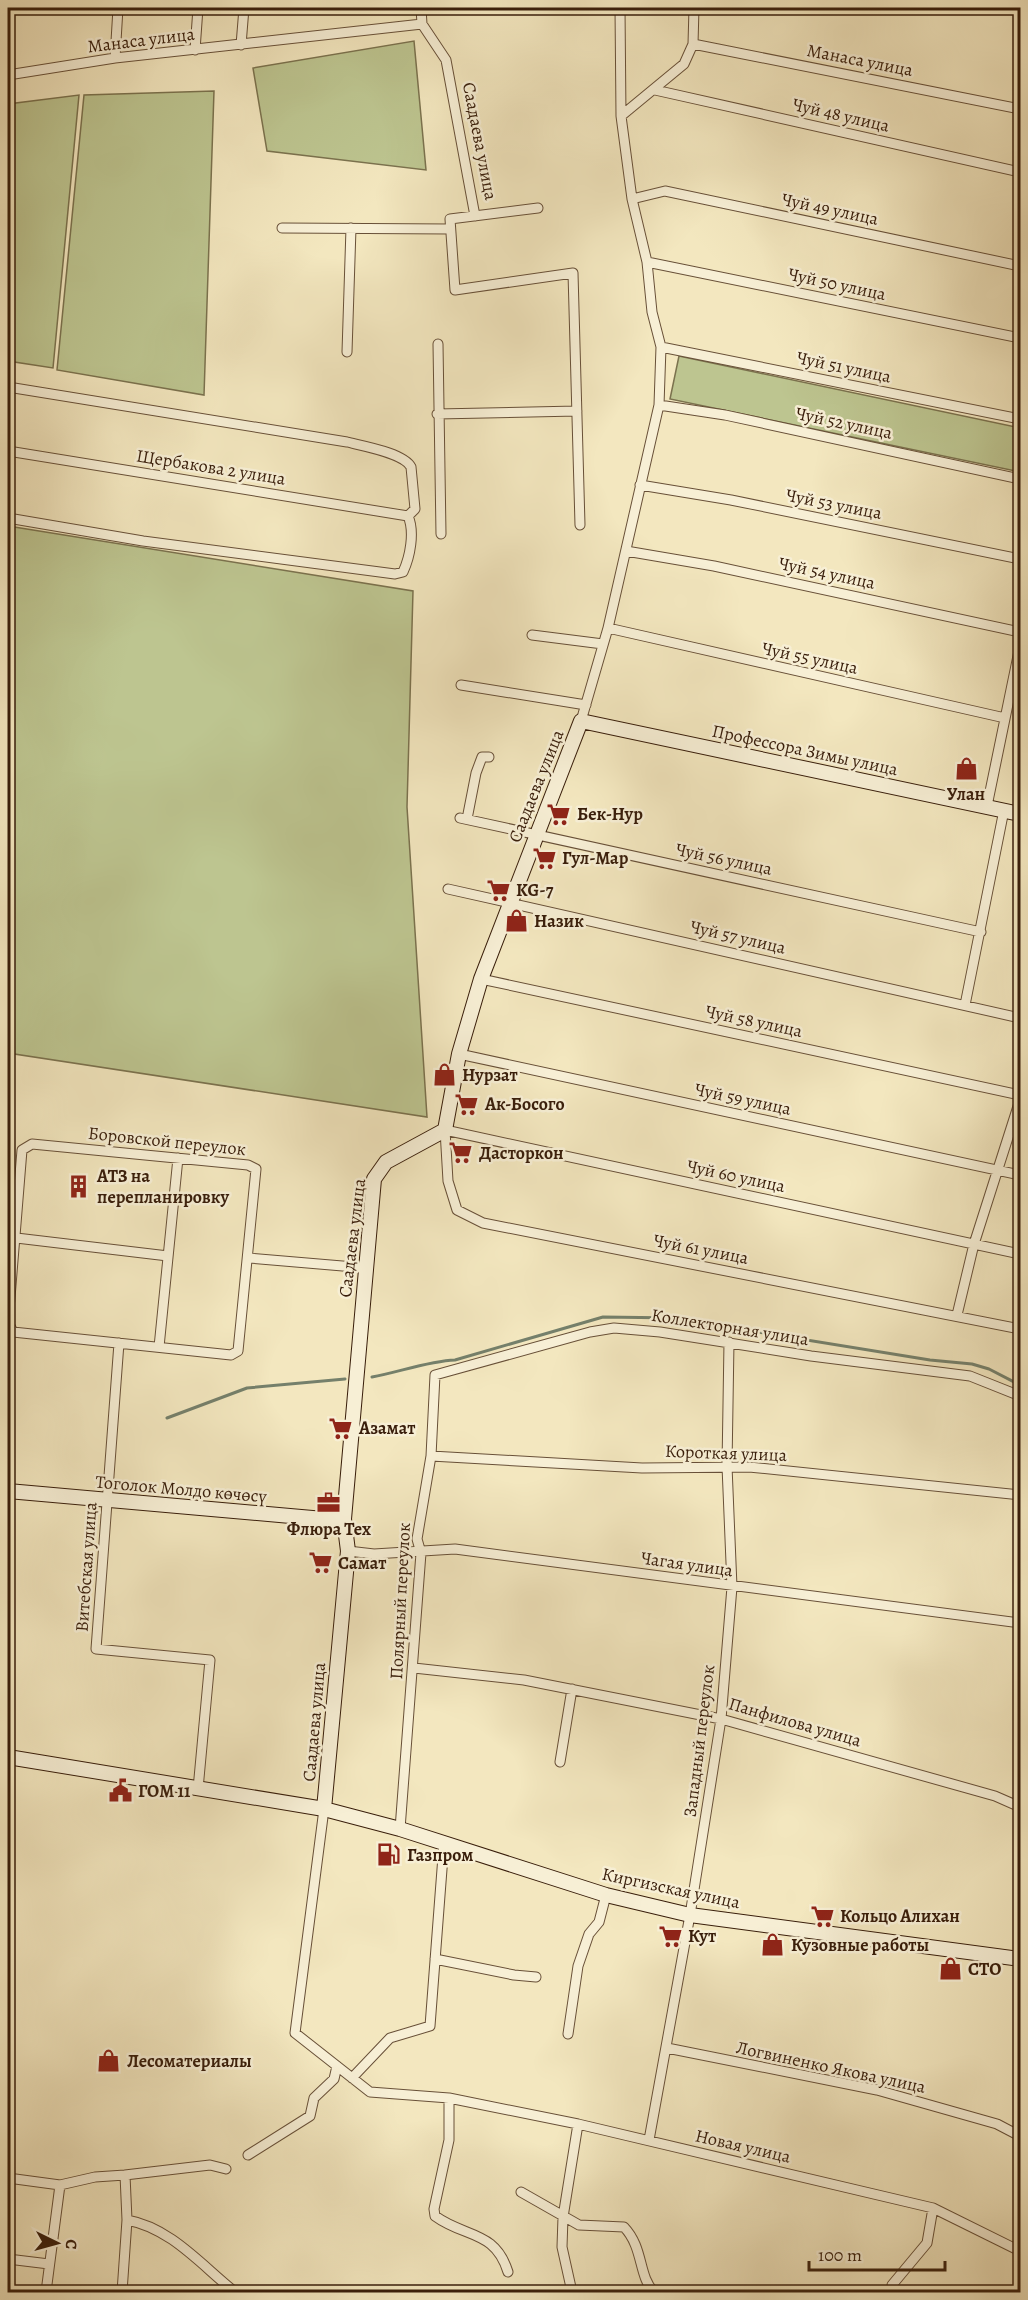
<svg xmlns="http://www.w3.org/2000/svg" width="1028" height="2300" font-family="Alegreya,serif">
<rect width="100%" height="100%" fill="#f3e7bf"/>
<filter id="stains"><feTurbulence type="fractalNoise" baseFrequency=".00333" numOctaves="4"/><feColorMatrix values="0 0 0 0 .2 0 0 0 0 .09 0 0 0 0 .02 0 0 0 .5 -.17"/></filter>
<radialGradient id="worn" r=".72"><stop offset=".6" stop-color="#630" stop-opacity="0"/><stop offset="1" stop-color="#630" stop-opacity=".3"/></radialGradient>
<path fill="#bdc590" stroke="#7b724e" stroke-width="1.5" d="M414 41 426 170 267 151 253 68Z
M214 91 204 395 57 370 84 95Z
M79 95 53 368 8 361V104Z
M679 356 1020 428V472L670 399Z
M8 526 413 591 407 807 427 1117 8 1053Z"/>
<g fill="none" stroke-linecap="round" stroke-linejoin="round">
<path stroke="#75806b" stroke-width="3" d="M372 1377C399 1372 429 1361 455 1360L603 1317 677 1318 704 1327H727L930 1360 972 1364 989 1369 1020 1385
M167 1418 247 1388 345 1379"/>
<defs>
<path id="street" d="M421 8 422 24 446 60 475 216
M693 44 1020 109
M241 45 244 8
M195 50 198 8
M115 58 118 8
M8 75 115 58 422 24
M655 90 1020 172
M621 116 684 64 693 44 694 8
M632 199 665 191 1020 266
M538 208 450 219 455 290 573 273 580 525
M282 228 450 229
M647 262 1020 338
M438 344 441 534
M661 347 1020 419
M347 352 351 228
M8 387 347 442C363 446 404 453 411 467L415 509 408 516
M659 405 725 415 1020 479
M437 414 577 411
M8 451 408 516
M640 485 731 500 1020 559
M8 518 143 541 395 574 403 572C410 557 415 532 408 516
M626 551 714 566 1020 632
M608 628 1005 718
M532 635 603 644
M461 685 586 705
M581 721 608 628 659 405 661 347 652 312 647 262 632 199 621 116 620 8
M987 806 1020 646
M460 818 981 932
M467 819 476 773 482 757H489
M448 889 1020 1018
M481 979 1020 1095
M965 1005 1004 810
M459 1054 1020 1175
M32 1144 248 1165 256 1169 238 1351 231 1355 13 1332 8 1322 22 1150Z
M8 1237 168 1256
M1020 1254 445 1130 448 1181 457 1210 483 1223 1020 1329
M249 1258 366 1268
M957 1315 974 1244 1020 1100
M119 1343 96 1649 210 1660 198 1789
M159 1347 178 1158
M431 1456 642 1468 749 1467 1020 1495
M348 1551 374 1554 455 1549 1020 1623
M414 1668 524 1680 721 1719 995 1796 1020 1807
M560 1762 572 1689
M324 1809 295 2033 370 2092 449 2098 578 2124 933 2208 1020 2251
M400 1829 421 1553 417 1539 431 1456 435 1375 590 1332 614 1328 660 1332 811 1356 970 1376 1020 1396
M435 1959 514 1975 536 1977
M568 2034 578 1966 589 1934 599 1922 606 1895
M667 2048 877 2090 997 2124 1020 2136
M352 2078 390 2038 430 2026 444 1843
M449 2098V2140L434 2209 435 2216C465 2238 495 2230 508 2272
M649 2140 690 1915 721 1719 732 1587 727 1466 729 1342
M248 2155 310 2116 314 2098 334 2079 337 2066
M125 2175 210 2165 226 2169
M8 2178 60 2185 95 2177 125 2175 127 2220
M521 2192 579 2225 624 2227C644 2248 638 2276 654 2292
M8 2259 49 2264
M892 2285 927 2243 933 2208
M46 2292 60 2185
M122 2292 127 2220C171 2228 201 2265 235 2292
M572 2292 562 2247 563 2217 578 2124"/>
<path id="secondary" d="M8 1491 335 1520 346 1531
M8 1757 324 1809 400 1829 606 1895 690 1915 1020 1959
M324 1809 348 1551 344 1519 374 1179 386 1162 445 1130 459 1054 481 979 581 721 1020 814"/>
</defs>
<use href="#street" stroke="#685038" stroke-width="11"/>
<use href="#secondary" stroke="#391e0b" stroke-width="16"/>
<use href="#street" stroke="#f7efd5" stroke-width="9"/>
<use href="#secondary" stroke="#f7efd5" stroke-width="14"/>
</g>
<defs>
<symbol id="shop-bare" viewBox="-9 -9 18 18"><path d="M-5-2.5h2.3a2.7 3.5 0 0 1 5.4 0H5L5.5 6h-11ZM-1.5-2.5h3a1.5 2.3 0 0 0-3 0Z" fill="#8f2418" stroke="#f7efd5" stroke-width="2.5" paint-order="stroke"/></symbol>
<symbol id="supermarket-bare" viewBox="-9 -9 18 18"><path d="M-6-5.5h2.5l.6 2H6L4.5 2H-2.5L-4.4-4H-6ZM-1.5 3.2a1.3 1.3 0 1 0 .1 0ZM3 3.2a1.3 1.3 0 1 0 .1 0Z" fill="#8f2418" stroke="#f7efd5" stroke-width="2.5" paint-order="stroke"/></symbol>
<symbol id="building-bare" viewBox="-9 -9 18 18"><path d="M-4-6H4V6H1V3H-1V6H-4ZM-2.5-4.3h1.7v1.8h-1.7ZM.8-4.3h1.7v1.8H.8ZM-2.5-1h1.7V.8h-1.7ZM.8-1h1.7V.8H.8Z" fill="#8f2418" stroke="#f7efd5" stroke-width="2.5" paint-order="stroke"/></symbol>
<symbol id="office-bare" viewBox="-9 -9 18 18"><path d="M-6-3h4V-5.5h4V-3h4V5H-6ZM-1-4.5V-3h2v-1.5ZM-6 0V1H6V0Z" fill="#8f2418" stroke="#f7efd5" stroke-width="2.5" paint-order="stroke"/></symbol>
<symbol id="civic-bare" viewBox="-9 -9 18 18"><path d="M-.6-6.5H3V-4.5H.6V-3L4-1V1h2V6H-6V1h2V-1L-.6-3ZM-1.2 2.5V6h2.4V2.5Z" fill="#8f2418" stroke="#f7efd5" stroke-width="2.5" paint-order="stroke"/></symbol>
<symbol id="fuel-bare" viewBox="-9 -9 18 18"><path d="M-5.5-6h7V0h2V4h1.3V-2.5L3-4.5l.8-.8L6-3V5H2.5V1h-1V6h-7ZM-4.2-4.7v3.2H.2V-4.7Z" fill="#8f2418" stroke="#f7efd5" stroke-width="2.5" paint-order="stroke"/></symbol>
</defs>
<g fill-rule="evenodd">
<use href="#shop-bare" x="950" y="752" width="33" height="33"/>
<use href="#supermarket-bare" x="542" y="798" width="33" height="33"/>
<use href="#supermarket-bare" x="528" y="842" width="33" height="33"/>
<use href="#supermarket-bare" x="482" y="874" width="33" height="33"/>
<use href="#shop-bare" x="500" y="904" width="33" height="33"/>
<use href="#shop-bare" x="428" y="1058" width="33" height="33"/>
<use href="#supermarket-bare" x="450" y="1088" width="33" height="33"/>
<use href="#supermarket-bare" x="444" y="1136" width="33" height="33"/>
<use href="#building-bare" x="62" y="1170" width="33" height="33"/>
<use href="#supermarket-bare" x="324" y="1412" width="33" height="33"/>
<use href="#office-bare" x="312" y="1486" width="33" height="33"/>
<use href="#supermarket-bare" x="304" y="1546" width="33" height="33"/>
<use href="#civic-bare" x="104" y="1774" width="33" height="33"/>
<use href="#fuel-bare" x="372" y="1838" width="33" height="33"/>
<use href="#supermarket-bare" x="806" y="1900" width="33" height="33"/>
<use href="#supermarket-bare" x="654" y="1920" width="33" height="33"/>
<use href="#shop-bare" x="756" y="1928" width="33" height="33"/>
<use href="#shop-bare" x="934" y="1952" width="33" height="33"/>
<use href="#shop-bare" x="92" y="2044" width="33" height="33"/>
</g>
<g text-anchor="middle" stroke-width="5" stroke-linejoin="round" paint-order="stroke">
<g font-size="18" fill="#391e0b" stroke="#f7efd5">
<text transform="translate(141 40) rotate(-7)" y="6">Манаса улица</text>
<text transform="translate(860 60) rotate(11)" y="6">Манаса улица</text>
<text transform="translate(841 115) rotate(13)" y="6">Чуй 48 улица</text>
<text transform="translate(480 141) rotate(79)" y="6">Саадаева улица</text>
<text transform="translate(830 209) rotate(12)" y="6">Чуй 49 улица</text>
<text transform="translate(837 284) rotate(12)" y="6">Чуй 50 улица</text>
<text transform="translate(844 367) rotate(12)" y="6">Чуй 51 улица</text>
<text transform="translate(844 423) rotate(12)" y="6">Чуй 52 улица</text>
<text transform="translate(211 467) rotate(9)" y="6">Щербакова 2 улица</text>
<text transform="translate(834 504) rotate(11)" y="6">Чуй 53 улица</text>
<text transform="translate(827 573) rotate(12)" y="6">Чуй 54 улица</text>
<text transform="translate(810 658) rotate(12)" y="6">Чуй 55 улица</text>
<text transform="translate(805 750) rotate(12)" y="6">Профессора Зимы улица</text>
<text transform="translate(536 786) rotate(-68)" y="6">Саадаева улица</text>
<text transform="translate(724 859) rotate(12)" y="6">Чуй 56 улица</text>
<text transform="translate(738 937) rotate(13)" y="6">Чуй 57 улица</text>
<text transform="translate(754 1021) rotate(12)" y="6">Чуй 58 улица</text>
<text transform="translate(743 1099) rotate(12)" y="6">Чуй 59 улица</text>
<text transform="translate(167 1141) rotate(6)" y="6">Боровской переулок</text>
<text transform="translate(736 1176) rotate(12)" y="6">Чуй 60 улица</text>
<text transform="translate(352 1238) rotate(-83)" y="6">Саадаева улица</text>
<text transform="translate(701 1249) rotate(11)" y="6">Чуй 61 улица</text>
<text transform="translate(730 1327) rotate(9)" y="6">Коллекторная улица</text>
<text transform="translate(726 1453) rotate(2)" y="6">Короткая улица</text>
<text transform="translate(181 1489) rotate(5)" y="6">Тоголок Молдо көчөсү</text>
<text transform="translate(687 1564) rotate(8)" y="6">Чагая улица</text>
<text transform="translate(86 1567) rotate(-86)" y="6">Витебская улица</text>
<text transform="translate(400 1601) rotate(-87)" y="6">Полярный переулок</text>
<text transform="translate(314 1722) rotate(-85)" y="6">Саадаева улица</text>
<text transform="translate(795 1722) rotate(16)" y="6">Панфилова улица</text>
<text transform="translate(699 1741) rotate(-83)" y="6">Западный переулок</text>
<text transform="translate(671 1888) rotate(12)" y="6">Киргизская улица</text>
<text transform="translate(831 2067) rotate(12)" y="6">Логвиненко Якова улица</text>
<text transform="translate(743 2146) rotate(13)" y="6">Новая улица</text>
</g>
<g font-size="18" font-weight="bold" fill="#391e0b" stroke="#f7efd5" text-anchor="start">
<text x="966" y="800" text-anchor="middle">Улан</text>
<text x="577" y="820">Бек-Нур</text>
<text x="562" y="864">Гул-Мар</text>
<text x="516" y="896">KG-7</text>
<text x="534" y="927">Назик</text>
<text x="462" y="1081">Нурзат</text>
<text x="485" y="1110">Ак-Босого</text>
<text x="479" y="1159">Дасторкон</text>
<text x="97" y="1182">АТЗ на<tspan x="97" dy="21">перепланировку</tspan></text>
<text x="359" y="1434">Азамат</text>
<text x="329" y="1535" text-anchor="middle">Флюра Тех</text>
<text x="338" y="1569">Самат</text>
<text x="138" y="1797">ГОМ 11</text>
<text x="407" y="1861">Газпром</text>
<text x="840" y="1922">Кольцо Алихан</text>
<text x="688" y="1942">Кут</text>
<text x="791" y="1951">Кузовные работы</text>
<text x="968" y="1975">СТО</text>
<text x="127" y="2067">Лесоматериалы</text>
</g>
</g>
<rect width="1028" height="2300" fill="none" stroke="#f3e7bf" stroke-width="30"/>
<rect x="9" y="9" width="1010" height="2282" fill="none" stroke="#391e0b" stroke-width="3"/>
<rect x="15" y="15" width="998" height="2270" fill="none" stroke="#391e0b" stroke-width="1.5"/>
<g transform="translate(57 2243) rotate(95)" stroke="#f7efd5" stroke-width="4.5" paint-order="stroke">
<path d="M0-4.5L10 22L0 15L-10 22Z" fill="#391e0b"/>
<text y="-9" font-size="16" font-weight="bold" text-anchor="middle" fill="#391e0b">С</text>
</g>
<path d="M809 2261v9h136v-9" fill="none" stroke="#391e0b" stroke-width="3"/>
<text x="818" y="2261" font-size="18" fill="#391e0b" stroke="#f7efd5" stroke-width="4.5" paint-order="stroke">100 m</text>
<rect width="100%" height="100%" filter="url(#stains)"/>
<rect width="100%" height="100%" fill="url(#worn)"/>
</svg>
